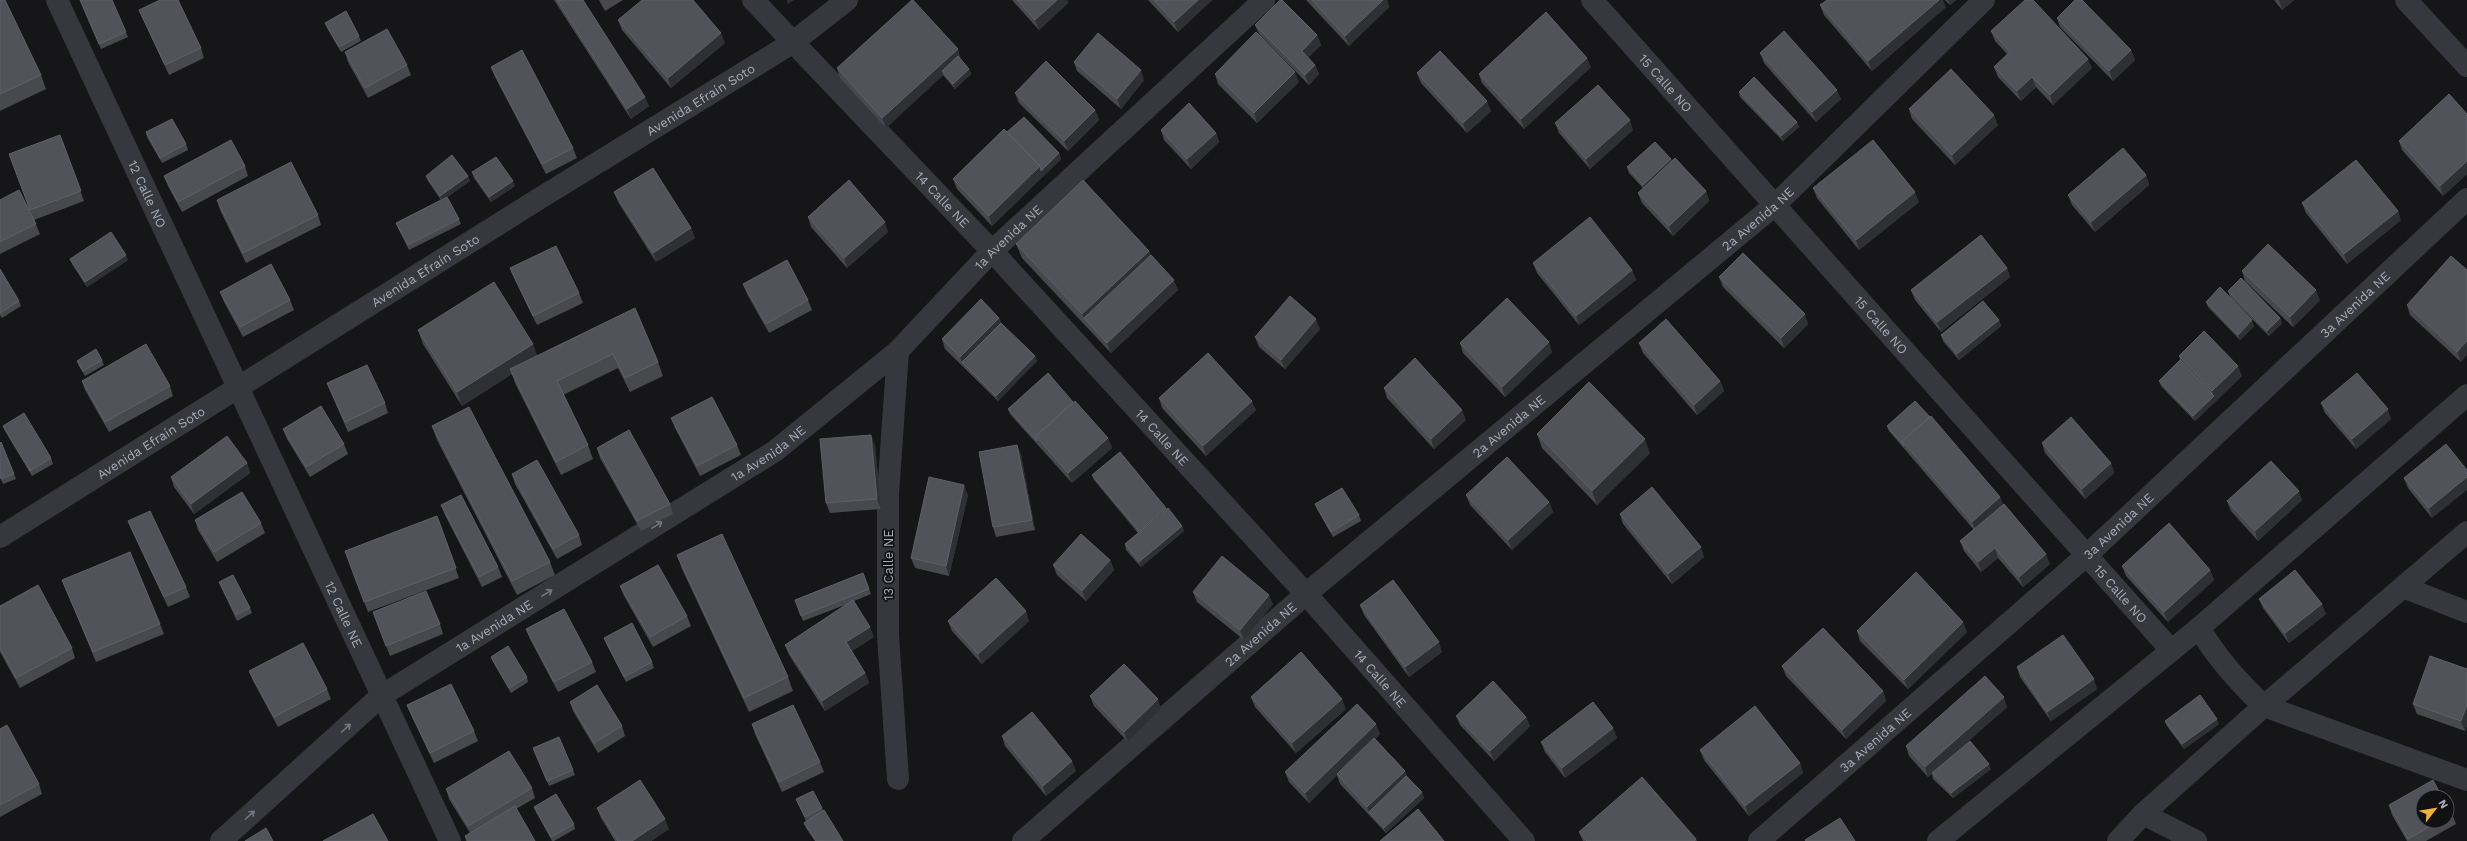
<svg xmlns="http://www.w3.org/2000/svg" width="2467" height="841" font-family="'Work Sans',sans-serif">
<rect width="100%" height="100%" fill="#161618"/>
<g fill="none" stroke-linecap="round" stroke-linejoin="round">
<g stroke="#37383d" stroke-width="22">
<path id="s1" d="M57 0 450 841"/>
<path id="s2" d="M753 0 992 251 1306 594 1524 841"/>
<path id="s3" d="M1592 0 2171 650"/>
<path d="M2406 0 2467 66"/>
<path d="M898 351 888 494V636L898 779"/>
<path id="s4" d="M0 537 537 200 792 43 847 0"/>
<path d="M2403 587 2467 612"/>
<path d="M2199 628C2217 658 2238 682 2264 706L2467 780"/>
<path d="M2143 814 2196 841"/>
<path id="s5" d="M221 841 381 696 775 451 898 351 992 251 1264 0"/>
<path id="s6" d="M1023 841 1306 594 1776 204 1984 0"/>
<path id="s7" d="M1759 841 2087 555 2467 199"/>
<path d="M1938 841 2199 628 2467 395"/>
<path d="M2118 841 2143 814 2264 706 2467 532"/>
</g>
</g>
<path fill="#47494d" d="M0 0 41 75 46 89 0 111Z
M80 0H112L128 37 101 49Z
M554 0H583L649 106 631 119Z
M599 0H623L605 11Z
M1012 0H1067L1068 3 1039 30Z
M1148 0H1212L1178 32Z
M1306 0H1387L1389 7 1349 46Z
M1945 0H1956L1950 5Z
M2274 0H2294L2282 10Z
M1820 5 1946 7 1872 71 1824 15Z
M139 10 201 48 204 58 169 75 143 19Z
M2057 18 2131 50 2135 60 2113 81 2060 27Z
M618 20 725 43 671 88 622 30Z
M325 23 359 36 361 41 341 52 327 28Z
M1255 25 1317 35 1321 45 1308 57 1315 65 1319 74 1309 85 1259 34Z
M1991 31 2092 68 2053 105 2036 87 2021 101 1998 77 1994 67 2007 54 1995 41Z
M345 52 407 65 411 75 368 98 348 62Z
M1760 53 1841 99 1816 122 1764 63Z
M961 59 969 69 971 74 955 89 943 75 886 128 840 78 837 68Z
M1074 62 1144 80 1121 109 1077 71Z
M491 67 573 148 577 158 546 174 495 77Z
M1591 67 1524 129 1482 83 1479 74Z
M1417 73 1491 111 1467 133 1421 83Z
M1215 74 1299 82 1257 123 1218 84Z
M1739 92 1797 122 1799 127 1783 141 1740 97Z
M1015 93 1095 110 1099 120 1068 151 1019 103Z
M1909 109 1998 125 1955 165 1912 119Z
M2467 114V174L2443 196 2402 150 2399 141Z
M1555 123 1633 130 1590 169 1559 133Z
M1161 130 1216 133 1219 142 1191 169 1164 140Z
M146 132 186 144 188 150 162 163 147 137Z
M1007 132 1059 153 1061 159 992 226 957 189 953 179Z
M60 135 84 201 34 220 40 234 0 254V200L32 216 9 154Z
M1671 159 1672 161 1706 191 1709 201 1673 236 1642 203 1638 193 1643 188 1629 173 1627 167Z
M245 166 248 176 182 212 168 186 164 176Z
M472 172 515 186 491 202 474 178Z
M2146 175 2149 185 2095 232 2072 205 2068 195Z
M426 176H468L470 181 447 197 459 219 461 224 409 250 398 228 396 223 441 200 428 181Z
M1813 188 1919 202 1859 250 1817 198Z
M614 192 691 228 695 238 656 262 618 202Z
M217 200 318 215 321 225 246 263 220 210Z
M2302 203 2401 220 2347 264 2306 213Z
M808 217 888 232 847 268 811 227Z
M1016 244 1149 251 1151 255 1178 290 1111 353 1022 258Z
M2451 256 2461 362 2410 315 2407 305Z
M70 259 128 260 87 287 72 264Z
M1533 263 1632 270 1636 280 1579 325 1537 273Z
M510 268 579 293 583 303 537 325 514 278Z
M2007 268 2010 277 1941 332 1915 300 1911 290Z
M0 269 19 301 21 306 2 318 0 315Z
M2242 271 2320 300 2293 327 2245 281Z
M1719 277 1808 324 1784 348 1723 287Z
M743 284 808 300 812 310 769 333 747 294Z
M2228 291 2280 318 2282 323 2269 336 2230 297Z
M220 292 290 300 294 310 243 337 224 302Z
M2206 302 2254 326 2240 340 2208 307Z
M635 308 658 362 663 376 630 392 618 368 563 395 588 445 593 459 561 475 515 383 512 374 462 406 423 344 418 330 533 344 537 356Z
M999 318 1001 323 1035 356 1037 361 998 401 945 349 942 339Z
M1999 320 2001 326 1959 360 1943 341 1941 335Z
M1320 329 1285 369 1259 347 1255 337Z
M1460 343 1552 352 1505 397 1463 353Z
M1639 343 1720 381 1724 391 1697 415 1643 353Z
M2179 356 2242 376 2195 421 2161 386 2159 381 2180 360Z
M102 360 104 365 85 376 79 366 77 361Z
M82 381 170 386 173 396 109 432 85 390Z
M327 383 385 403 388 413 348 432 331 393Z
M1384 388 1466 420 1434 449 1387 398Z
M1159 398 1256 410 1206 456 1162 408Z
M1073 402 1108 438 1112 448 1072 483 1010 414 1008 409Z
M2321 403 2391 419 2356 449 2325 413Z
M671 418 737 445 741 455 700 476 675 428Z
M3 426 51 458 53 464 32 476 5 431Z
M432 426 550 562 555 575 517 595 437 440Z
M1887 426 2000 497 2003 505 2050 564 2023 587 1998 558 1981 572 1964 551 1960 541 1974 530 1889 431Z
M283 429 344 444 348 454 310 477 287 439Z
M1537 434 1650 453 1597 505 1542 448Z
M2042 443 2111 463 2114 473 2085 499 2045 453Z
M875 445 881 509 830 513 826 503Z
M1017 445 1021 455 1035 530 996 537 993 527Z
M597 448 670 504 673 514 641 531 600 458Z
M247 463 250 473 194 514 174 487 171 477Z
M2467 470 2432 518 2408 488 2404 478Z
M14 474 16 479 3 484 0 477Z
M512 474 579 535 582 545 557 559 515 484Z
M1092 475 1167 509 1182 526 1184 531 1141 567 1126 550 1125 544 1138 533 1094 480Z
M968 495 949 576 915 568 911 558Z
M1466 495 1549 502 1553 512 1512 550 1470 505Z
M2302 500 2258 541 2231 511 2227 501Z
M1315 504 1359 515 1361 521 1333 537 1317 509Z
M441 505 498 567 502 577 482 587 445 515Z
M1620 514 1704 557 1672 584 1623 524Z
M437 516 459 578 368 612 345 551Z
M195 520 261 523 265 533 217 562 198 530Z
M128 521 186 587 190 597 168 607 132 531Z
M677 555 788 677 793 691 749 712 682 569Z
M1110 560 1114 570 1086 601 1057 575 1053 565Z
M2122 566 2210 570 2214 580 2168 622 2126 576Z
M863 573 871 594 854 601 874 637 852 651 865 673 869 683 825 711 789 655 785 645 850 603 803 621 795 600Z
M62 580 160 624 164 634 96 662 66 590Z
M219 582 250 608 252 613 237 621 221 587Z
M620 586 687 616 691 626 653 647 624 596Z
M1193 592 1273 604 1244 640 1197 602Z
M2259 599 2326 614 2289 643 2263 608Z
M1360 605 1442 652 1409 677 1364 615Z
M0 606 72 648 75 658 20 688 0 652Z
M373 612 440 624 443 634 390 656Z
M948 621H1029L982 664 952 631Z
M526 629 592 662 596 672 558 692 530 639Z
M1857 631 1967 632 1908 689 1860 641Z
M604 638 652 662 654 668 626 682 606 643Z
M491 657 527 677 528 682 511 693 493 662Z
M1782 666 1883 691 1886 701 1846 739 1786 676Z
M2017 667 2097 689 2051 721 2020 677Z
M2467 669V725L2465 731 2417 714 2413 704Z
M249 671 327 689 331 699 278 727 253 681Z
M1090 696 1161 709 1128 742 1094 706Z
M1251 697 1346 709 1296 753 1255 707Z
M570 702 622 726 625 736 598 753 573 711Z
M407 705 474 731 478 741 434 763 411 715Z
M2007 707 1941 765 1991 769 1953 798 1933 779 1932 774 1928 777 1909 756 1906 746Z
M1456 716 1526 717 1530 726 1494 761 1460 725Z
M2165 721 2219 724 2184 749 2167 726Z
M752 724 820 762 824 772 782 792 755 734Z
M1613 728 1617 738 1565 778 1545 752 1541 742Z
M0 729 39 784 42 794 0 817Z
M1380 734 1375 739 1405 771 1407 776 1422 792 1424 798 1386 833 1340 784 1337 775 1309 803 1289 782 1285 772Z
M1002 736 1076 771 1046 796 1005 746Z
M533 748 573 770 575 775 549 786Z
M1700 750 1800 763 1803 773 1749 816 1704 760Z
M532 788 535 798 516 809 535 841H466L465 836 470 833 449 799 446 789Z
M796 799 822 808 823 811 843 841H815L806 828 804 823 806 821Z
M2389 805 2423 821H2447V805L2452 814 2456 824 2426 841H2407L2392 815Z
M534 807 574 824 575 829 554 841H552L536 812Z
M597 808 669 829 651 841H615L601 818Z
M1579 832 1696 839 1697 841H1583Z"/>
<path fill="#2f3033" d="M787 0H794L788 4Z
M1057 0H1067L1068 3 1039 30 1035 20Z
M1198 0H1212L1178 32 1174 22Z
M1383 0H1387L1389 7 1349 46 1345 36Z
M1939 0H1943L1946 7 1872 71 1868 61Z
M1948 0H1956L1950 5Z
M2279 0H2294L2282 10Z
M721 33 725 43 671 88 668 78Z
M1317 35 1321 45 1305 61 1302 51Z
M958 49 961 59 945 74 942 71 943 75 886 128 882 118Z
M2131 50 2135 60 2113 81 2109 71Z
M1587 58 1591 67 1524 129 1521 119Z
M2088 59 2092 68 2053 105 2050 95Z
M1315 65 1319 74 1309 85 1305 75Z
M969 69 971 74 955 89 953 84Z
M1141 70 1144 80 1121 109 1117 99Z
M1295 72 1299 82 1257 123 1254 113Z
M2032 77 2036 87 2021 101 2017 91Z
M1837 90 1841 99 1816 122 1812 112Z
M645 97 649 106 631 119 627 109Z
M1487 101 1491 111 1467 133 1463 123Z
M1095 110 1099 120 1068 151 1064 141Z
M1994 115 1998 125 1955 165 1952 155Z
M1630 120 1633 130 1590 169 1586 159Z
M1797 122 1799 127 1783 141 1781 136Z
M1216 133 1219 142 1191 169 1187 159Z
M1059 153 1061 159 992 226 989 216 1040 166Z
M1671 159 1673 164 1645 190 1643 185Z
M2467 161V174L2443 196 2440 186Z
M2146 175 2149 185 2095 232 2091 222Z
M468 176 470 181 442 201 440 196Z
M513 181 515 186 491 202 489 197Z
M1706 191 1709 201 1673 236 1669 226Z
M1915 192 1919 202 1859 250 1856 240Z
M2398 211 2401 220 2347 264 2344 254Z
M885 222 888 232 847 268 844 258Z
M691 228 695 238 656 262 653 253Z
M1149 251 1154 265 1084 318 1082 314Z
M126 255 128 260 87 287 85 282Z
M2007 268 2010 277 1941 332 1937 322Z
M1632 270 1636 280 1579 325 1576 316Z
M1174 280 1178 290 1111 353 1107 343Z
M2316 290 2320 300 2293 327 2290 317Z
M1805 314 1808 324 1784 348 1781 338Z
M999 318 1003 328 962 362 960 357Z
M2280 318 2282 323 2269 336 2267 331Z
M1316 319 1320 329 1285 369 1281 360Z
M1999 320 2001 326 1959 360 1957 354Z
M2252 320 2254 326 2240 340 2238 335Z
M2467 341V355L2461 362 2457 352Z
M1549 342 1552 352 1505 397 1502 387Z
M533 344 538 358 510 369 512 374 462 406 457 392Z
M1035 356 1037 361 998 401 996 396Z
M2238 366 2242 376 2216 401 2212 391Z
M1720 381 1724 391 1697 415 1694 405Z
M2214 396 2216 401 2195 421 2193 416Z
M1252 401 1256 410 1206 456 1203 446Z
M2388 409 2391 419 2356 449 2352 439Z
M1462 410 1466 420 1434 449 1431 439Z
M871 435 875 445 881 509 877 499Z
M1108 438 1112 448 1072 483 1068 473Z
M1645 439 1650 453 1597 505 1592 491Z
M1017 445 1021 455 1035 530 1032 520Z
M247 463 250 473 194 514 191 504Z
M2111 463 2114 473 2085 499 2082 489Z
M2467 477V490L2432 518 2429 508Z
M964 485 968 495 949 576 946 566Z
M2299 491 2302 500 2258 541 2255 531Z
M2000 497 2004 507 1976 531 1972 522Z
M1549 502 1553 512 1512 550 1508 540Z
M1166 508 1168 513 1140 536 1139 531Z
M1182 526 1184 531 1141 567 1139 562Z
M1701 547 1704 557 1672 584 1668 574Z
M1995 548 1998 558 1981 572 1978 562Z
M2046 554 2050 564 2023 587 2019 577Z
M1110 560 1114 570 1086 601 1082 591Z
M2210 570 2214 580 2168 622 2164 612Z
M1269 595 1273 604 1244 640 1240 630Z
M2322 604 2326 614 2289 643 2285 633Z
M1026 611 1029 621 982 664 978 654Z
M1963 622 1967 632 1908 689 1904 680Z
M870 627 874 637 850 652 846 642Z
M1439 642 1442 652 1409 677 1405 667Z
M865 673 869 683 825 711 822 701Z
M2094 679 2097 689 2051 721 2047 712Z
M1883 691 1886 701 1846 739 1842 730Z
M2004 697 2007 707 1928 777 1925 767Z
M1158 699 1161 709 1128 742 1124 732Z
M1342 699 1346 709 1296 753 1292 743Z
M2467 705V725L2465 731 2461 721Z
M1526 717 1530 726 1494 761 1490 751Z
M2217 719 2219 724 2184 749 2182 744Z
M1376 724 1380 734 1338 775 1337 774V775L1309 803 1305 793Z
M1613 728 1617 738 1565 778 1562 768Z
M1072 761 1076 771 1046 796 1043 786Z
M1800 763 1803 773 1749 816 1745 806Z
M1989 764 1991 769 1953 798 1951 793Z
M1405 771 1408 781 1369 812 1367 807Z
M1422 792 1424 798 1386 833 1384 828Z
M665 819 669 829 651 841H632Z"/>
<path fill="#525359" stroke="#5f6168" d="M0 0H5L41 75 0 94Z
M80 0H112L126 32 99 44Z
M160 0H178L201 48 165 65 139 10Z
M557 0H583L645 97 627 109Z
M642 0H693L721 33 668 78 618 20Z
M912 0H913L958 49 882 118 837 68Z
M1017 0H1057L1035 20Z
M1154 0H1198L1174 22Z
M1280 0H1282L1317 35 1302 51 1315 65 1305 75 1255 25Z
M1312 0H1383L1345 36Z
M1827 0H1939L1868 61 1820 5Z
M2025 0H2033L2088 59 2050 95 2032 77 2017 91 1994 67 2010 52 1991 31Z
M2075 0H2082L2131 50 2109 71 2057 18Z
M346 11 359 36 339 47 325 23Z
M1546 12 1587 58 1521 119 1479 74Z
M387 29 407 65 365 88 345 52Z
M1784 31 1837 90 1812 112 1760 53Z
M1256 32 1295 72 1254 113 1215 74Z
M1098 33 1141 70 1117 99 1074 62Z
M522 50 573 148 542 164 491 67Z
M1440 51 1487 101 1463 123 1417 73Z
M958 56 969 69 953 84 942 71Z
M1046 61 1095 110 1064 141 1015 93Z
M1951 69 1994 115 1952 155 1909 109Z
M1754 77 1797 122 1781 136 1739 92Z
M1598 85 1630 120 1586 159 1555 123Z
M2449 94 2467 114V161L2440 186 2399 141Z
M1189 103 1216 133 1187 159 1161 130Z
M1024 117 1059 153 1041 171 1040 166 1007 132Z
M172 119 186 144 160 158 146 132Z
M1004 129 1040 166 989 216 953 179Z
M60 135 81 191 30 210 9 154Z
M231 140 245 166 178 202 164 176Z
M1873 140 1915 192 1856 240 1813 188Z
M1655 142 1671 159 1643 185 1627 167Z
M2123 148 2146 175 2091 222 2068 195Z
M452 155 468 176 440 196 426 176Z
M496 157 513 181 489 197 472 172Z
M1675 158 1706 191 1669 226 1638 193Z
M2356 160 2398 211 2344 254 2302 203Z
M291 162 318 215 243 253 217 200Z
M653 168 691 228 653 253 614 192Z
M849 180 885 222 844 258 808 217Z
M1083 180 1149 251 1082 314 1016 244Z
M19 190 36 224 0 242V200Z
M447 197 459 219 408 245 396 223Z
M1590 217 1632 270 1576 316 1533 263Z
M111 232 126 255 85 282 70 259Z
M1981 235 2007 268 1937 322 1911 290Z
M2268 244 2316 290 2290 317 2242 271Z
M556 246 579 293 533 316 510 268Z
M1743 253 1805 314 1781 338 1719 277Z
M1151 255 1174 280 1107 343 1084 318Z
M2451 256 2467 270V341L2457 352 2407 305Z
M787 260 808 300 766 324 743 284Z
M271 264 290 300 240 327 220 292Z
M0 269 19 301 0 313Z
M2241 278 2280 318 2267 331 2228 291Z
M494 282 533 344 457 392 418 330Z
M2220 287 2252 320 2238 335 2206 302Z
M1290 296 1316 319 1281 360 1255 337Z
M1507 298 1549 342 1502 387 1460 343Z
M981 299 999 318 960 357 942 339Z
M1983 301 1999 320 1957 354 1941 335Z
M635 308 658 362 625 378 613 354 557 381 588 445 556 462 510 369Z
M1666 319 1720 381 1694 405 1639 343Z
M1001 323 1035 356 996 396 962 362Z
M2204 331 2238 366 2212 391 2179 356Z
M146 344 170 386 105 422 82 381Z
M96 349 102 360 83 371 77 361Z
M1208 353 1252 401 1203 446 1159 398Z
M1415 358 1462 410 1431 439 1384 388Z
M2180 360 2214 396 2193 416 2159 381Z
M367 365 385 403 345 422 327 383Z
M1048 373 1073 402 1036 436 1037 441 1008 409Z
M2357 373 2388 409 2352 439 2321 403Z
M1589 382 1645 439 1592 491 1537 434Z
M712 397 737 445 697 466 671 418Z
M1075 401 1108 438 1068 473 1036 436Z
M1915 401 1930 417 1902 441 1904 446 1887 426Z
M321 406 344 444 306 467 283 429Z
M469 407 550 562 512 581 432 426Z
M24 413 51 458 30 471 3 426Z
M1931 416 2000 497 1972 522 1902 441Z
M2071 417 2111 463 2082 489 2042 443Z
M629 430 670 504 637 521 597 448Z
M871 435 877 499 826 503 820 439Z
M227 436 247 463 191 504 171 477Z
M1 442 14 474 1 479 0 476V443Z
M2446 444 2467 470V477L2429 508 2404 478Z
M1017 445 1032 520 993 527 979 452Z
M1120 452 1166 508 1139 531 1092 475Z
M1507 457 1549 502 1508 540 1466 495Z
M537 460 579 535 553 549 512 474Z
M2271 461 2299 491 2255 531 2227 501Z
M929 477 964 485 946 566 911 558Z
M1652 487 1701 547 1668 574 1620 514Z
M1342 488 1359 515 1331 532 1315 504Z
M242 492 261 523 214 552 195 520Z
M461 495 498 567 479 577 441 505Z
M2004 504 2046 554 2019 577 1995 548 1978 562 1960 541Z
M1168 508 1182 526 1139 562 1125 544Z
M150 511 186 587 164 597 128 521Z
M437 516 456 568 364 602 345 551Z
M2169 523 2210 570 2164 612 2122 566Z
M722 534 788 677 744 698 677 555Z
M1081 534 1110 560 1082 591 1053 565Z
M130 552 160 624 93 652 62 580Z
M1222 556 1269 595 1240 630 1193 592Z
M658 565 687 616 650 637 620 586Z
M2295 570 2322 604 2285 633 2259 599Z
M1916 572 1963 622 1904 680 1857 631Z
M863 573 869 589 801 616 795 600Z
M233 575 250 608 236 615 219 582Z
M996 578 1026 611 978 654 948 621Z
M1393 580 1439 642 1405 667 1360 605Z
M38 585 72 648 16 678 0 648V606Z
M426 591 440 624 386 646 373 612Z
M853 600 870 627 846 642 865 673 822 701 785 645Z
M564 609 592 662 554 682 526 629Z
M632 623 652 662 624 677 604 638Z
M1823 628 1883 691 1842 730 1782 666Z
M2063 635 2094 679 2047 712 2017 667Z
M303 643 327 689 274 717 249 671Z
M508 646 527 677 509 688 491 657Z
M1301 652 1342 699 1292 743 1251 697Z
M2430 656 2467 669V705L2461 721 2413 704Z
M1124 664 1158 699 1124 732 1090 696Z
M1985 676 2004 697 1925 767 1906 746Z
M1493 681 1526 717 1490 751 1456 716Z
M451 684 474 731 430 753 407 705Z
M597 685 622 726 594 743 570 702Z
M2200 695 2217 719 2182 744 2165 721Z
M1593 702 1613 728 1562 768 1541 742Z
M1357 704 1376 724 1305 793 1285 772Z
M793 705 820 762 779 782 752 724Z
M1755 706 1800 763 1745 806 1700 750Z
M1032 712 1072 761 1043 786 1002 736Z
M7 725 39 784 0 805V729Z
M559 737 573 770 547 781 533 748Z
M1374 738 1405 771 1367 807 1337 774Z
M1970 741 1989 764 1951 793 1932 773Z
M509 751 532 788 468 826 446 789Z
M1406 776 1422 792 1384 828 1369 812Z
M1642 777 1696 839 1694 841H1587L1579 832Z
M640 780 665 819 632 841H618L597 808Z
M2433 780 2442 797H2423V821H2440L2408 839 2389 805Z
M813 791 822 808 805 817 796 799Z
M556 794 574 824 551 837 534 807Z
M2447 805 2452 814 2447 817Z
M515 806 535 841H468L465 836Z
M1418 809 1444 841H1380Z
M824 810 843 841H816L804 823Z
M373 814 388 841H323Z
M1840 818 1855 841H1806L1805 840Z
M266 828 273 841H245Z"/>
<defs><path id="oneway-shaft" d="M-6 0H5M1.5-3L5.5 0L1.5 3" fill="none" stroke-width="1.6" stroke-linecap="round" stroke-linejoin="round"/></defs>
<g stroke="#757881">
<use href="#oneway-shaft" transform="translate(657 525) rotate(-32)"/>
<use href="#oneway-shaft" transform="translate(547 593) rotate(-32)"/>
<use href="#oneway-shaft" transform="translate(346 728) rotate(-42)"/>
<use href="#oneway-shaft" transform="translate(250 815) rotate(-42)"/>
</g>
<g text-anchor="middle" stroke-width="3.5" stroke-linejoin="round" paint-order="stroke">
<g font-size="13" fill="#a8adb8" stroke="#111113">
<text dy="5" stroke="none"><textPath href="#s3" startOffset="111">15 Calle NO</textPath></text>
<text dy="5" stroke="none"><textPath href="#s4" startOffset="826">Avenida Efraín Soto</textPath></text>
<text dy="5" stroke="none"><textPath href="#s1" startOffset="214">12 Calle NO</textPath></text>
<text dy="5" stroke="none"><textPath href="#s2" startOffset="275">14 Calle NE</textPath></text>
<text dy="5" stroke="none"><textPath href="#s6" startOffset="963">2a Avenida NE</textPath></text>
<text dy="5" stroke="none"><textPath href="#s5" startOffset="997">1a Avenida NE</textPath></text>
<text dy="5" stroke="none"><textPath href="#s4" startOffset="502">Avenida Efraín Soto</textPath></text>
<text dy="5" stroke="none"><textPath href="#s7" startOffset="802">3a Avenida NE</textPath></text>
<text dy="5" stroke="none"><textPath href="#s3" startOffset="435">15 Calle NO</textPath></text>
<text dy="5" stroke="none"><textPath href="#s6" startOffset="639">2a Avenida NE</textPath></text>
<text dy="5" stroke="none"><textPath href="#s2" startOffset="599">14 Calle NE</textPath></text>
<text dy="5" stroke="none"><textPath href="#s4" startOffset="178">Avenida Efraín Soto</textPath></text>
<text dy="5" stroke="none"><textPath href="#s5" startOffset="673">1a Avenida NE</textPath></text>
<text dy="5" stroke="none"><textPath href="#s7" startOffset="478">3a Avenida NE</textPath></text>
<text transform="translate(888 565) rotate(-90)" y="5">13 Calle NE</text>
<text dy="5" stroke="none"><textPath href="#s3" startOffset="795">15 Calle NO</textPath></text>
<text dy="5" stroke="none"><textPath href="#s1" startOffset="678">12 Calle NE</textPath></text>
<text dy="5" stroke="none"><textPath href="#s5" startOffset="349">1a Avenida NE</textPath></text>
<text dy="5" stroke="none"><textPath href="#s6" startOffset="315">2a Avenida NE</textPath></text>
<text dy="5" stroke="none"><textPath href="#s2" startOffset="924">14 Calle NE</textPath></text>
<text dy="5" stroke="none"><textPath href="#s7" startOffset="154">3a Avenida NE</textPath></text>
</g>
</g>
<g transform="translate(2435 809) rotate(59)"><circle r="19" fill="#111113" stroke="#4d4f55"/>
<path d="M0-3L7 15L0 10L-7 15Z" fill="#f2b134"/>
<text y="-6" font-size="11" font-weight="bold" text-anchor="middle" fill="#a8adb8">N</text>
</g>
</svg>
